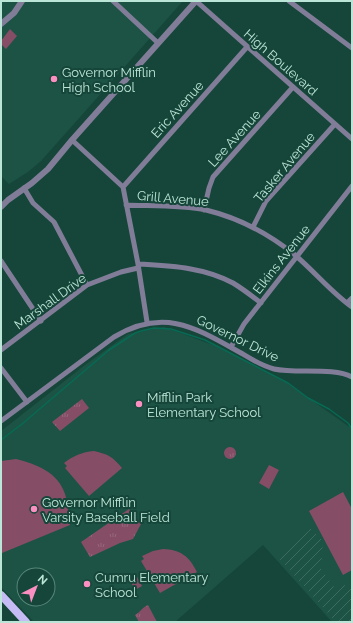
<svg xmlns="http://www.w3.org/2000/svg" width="353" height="623" font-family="Raleway,sans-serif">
<defs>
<pattern id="industrial-furrows" width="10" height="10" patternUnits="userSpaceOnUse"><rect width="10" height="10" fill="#1c5344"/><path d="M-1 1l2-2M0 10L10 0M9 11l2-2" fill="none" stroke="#3b6c5e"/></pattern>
<pattern id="park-tufts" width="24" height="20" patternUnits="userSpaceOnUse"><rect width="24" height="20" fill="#864d67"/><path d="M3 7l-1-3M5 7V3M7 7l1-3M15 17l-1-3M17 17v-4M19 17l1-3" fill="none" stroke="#95667c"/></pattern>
</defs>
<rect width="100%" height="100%" fill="#154639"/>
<path fill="#1c5344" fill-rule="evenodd" d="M1 1H183L41 161 28 172 9 184 1 176Z
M164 327 216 346 283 380 351 428 352 431V622H332L263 545 175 622H34L1 587V431L85 365 128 334ZM24 575H48V599H24Z"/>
<path fill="url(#industrial-furrows)" d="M310 528 323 541 321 569 334 587 352 584V622H336L276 555 303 531 308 532Z"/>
<path fill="#864d67" d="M10 29 17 36 6 49 1 44V41Z
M94 451C108 454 113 457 122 468L89 496 65 468 67 466 64 463C73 456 82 452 94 451Z
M16 459C36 464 58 472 65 494 68 503 68 515 70 525L2 553H1V461Z
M269 465 279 470 269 489 259 483Z
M343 492 352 509V570L343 575 309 511Z
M163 549C181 550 189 556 197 572L160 593 141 561 144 559 142 556 153 551Z"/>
<path fill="url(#park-tufts)" d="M82 399 89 408 60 431 52 422Z
M224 453a6 6 0 1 1 12 0a6 6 0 1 1-12 0Z
M129 509 141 524 133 539 120 543 90 557 81 542Z
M136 575 142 586 135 590 129 579Z
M148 605 157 622H139L135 615C141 612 141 608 148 605Z"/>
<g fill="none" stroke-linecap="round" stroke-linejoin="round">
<path stroke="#076a54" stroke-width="1.5" d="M1 440 22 424 109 350 135 333 141 331 154 328 171 329 205 340 288 383 308 398 329 409 348 423 352 429"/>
<path stroke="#817d99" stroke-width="5" d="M113 1 158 43
M196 1 352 139
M289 1 352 48
M72 140 123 187 138 264 147 322
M123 187 247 47
M24 188 33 203 54 222 87 285
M126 205C151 206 182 205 206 210 239 218 269 234 295 255 315 272 331 292 352 307
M204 210 209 188 213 177 293 87
M253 227 266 201 335 124
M1 261 41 321
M138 264C171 266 203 267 233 283 243 289 252 296 261 303
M347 303 352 298
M231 347 244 324 352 186
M1 350 87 285 121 272 138 268
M1 368 27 402
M1 421 114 337C164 307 196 328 241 353 251 359 262 366 274 369 296 374 333 367 352 377"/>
<path stroke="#817d99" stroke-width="6" d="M1 24 14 13 22 1
M1 207 8 200 32 183 48 169 72 140 196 1"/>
<path stroke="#c5bbf5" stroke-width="8" d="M1 595 26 622"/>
</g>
<g fill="#fc8fc1" stroke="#154639" stroke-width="1.5">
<circle cx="54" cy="79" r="4"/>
<circle cx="139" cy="404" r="4"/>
<circle cx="34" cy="509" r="4"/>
<circle cx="87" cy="584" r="4"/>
</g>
<g text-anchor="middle" stroke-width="4" stroke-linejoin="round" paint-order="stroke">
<g font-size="13" fill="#bbe5d6" stroke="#154639">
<text transform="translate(281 62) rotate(41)" y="5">High Boulevard</text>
<text transform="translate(177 109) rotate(-48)" y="5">Eric Avenue</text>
<text transform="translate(234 138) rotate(-48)" y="5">Lee Avenue</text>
<text transform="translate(284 167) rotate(-50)" y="5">Tasker Avenue</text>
<text transform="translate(173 198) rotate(5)" y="5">Grill Avenue</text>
<text transform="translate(281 259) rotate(-52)" y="5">Elkins Avenue</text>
<text transform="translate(50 301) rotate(-36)" y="5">Marshall Drive</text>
<text transform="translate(238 338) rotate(26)" y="5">Governor Drive</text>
</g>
<g font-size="13" fill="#bbe5d6" stroke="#154639" text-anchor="start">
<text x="62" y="77">Governor Mifflin<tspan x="62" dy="15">High School</tspan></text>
<text x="147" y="402">Mifflin Park<tspan x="147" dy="15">Elementary School</tspan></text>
<text x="42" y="507">Governor Mifflin<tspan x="42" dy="15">Varsity Baseball Field</tspan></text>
<text x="95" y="582">Cumru Elementary<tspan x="95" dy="15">School</tspan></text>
</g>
</g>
<rect width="353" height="623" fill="none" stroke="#bbe5d6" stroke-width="4"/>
<g transform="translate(36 587) rotate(42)"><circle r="19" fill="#154639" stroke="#578678"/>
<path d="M0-3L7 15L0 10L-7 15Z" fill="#fc8fc1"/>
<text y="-6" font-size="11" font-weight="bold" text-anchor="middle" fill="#bbe5d6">N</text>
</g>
</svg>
